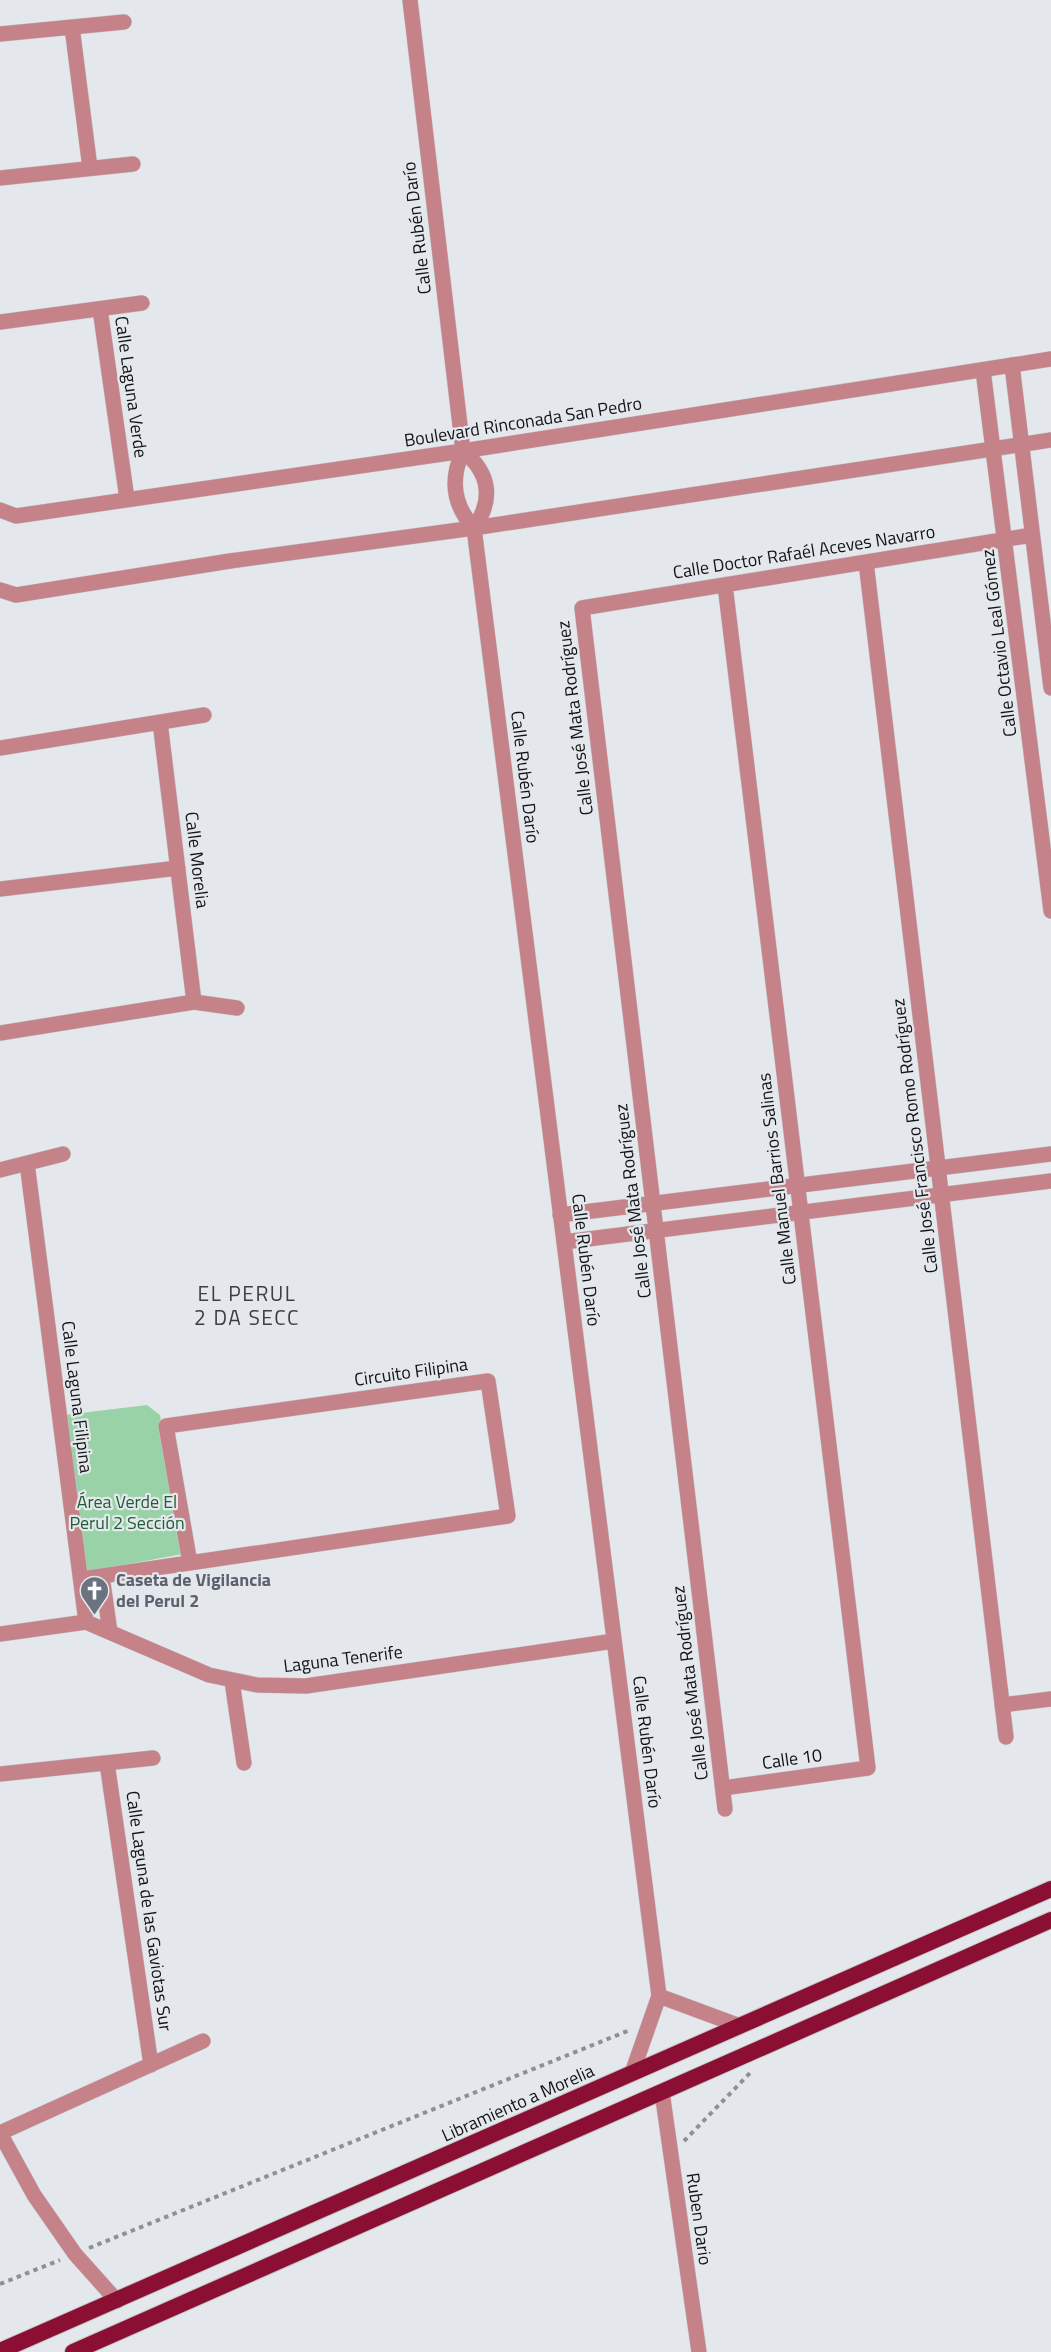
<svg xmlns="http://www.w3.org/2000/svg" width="1051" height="2352" font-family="'Titillium Web',sans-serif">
<rect width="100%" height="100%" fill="#e4e8ed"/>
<path fill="#9ad2a7" d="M147 1405 160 1415 183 1554 85 1572 65 1415Z"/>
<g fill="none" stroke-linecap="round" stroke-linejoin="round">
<defs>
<path id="minor" d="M410 0 463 451C450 479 453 505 474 528L659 1996 632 2073
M72 27 90 168
M0 34 124 22
M0 178 133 164
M100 309 127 499
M0 322 142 303
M1012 365 1051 688
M983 370 1051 911
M463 451C490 473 494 499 474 528
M866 562 1006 1737
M160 722 194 1002
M0 748 204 715
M0 889 178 868
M0 1033 194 1002 237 1008
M27 1163 86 1622
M0 1170 63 1154
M560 1215 1051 1154
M564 1242 1051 1181
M102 1576 110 1632
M81 1579 508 1516 488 1381 166 1426 190 1563
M86 1622 209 1675 257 1685 306 1686 614 1641
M0 1634 86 1622
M232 1681 244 1763
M1002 1705 1051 1699
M107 1763 151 2065
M0 1774 153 1758
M723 1788 868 1768 725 585
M725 1809 582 608 1032 535
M659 1996 740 2026
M662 2092 699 2352
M0 2133 203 2041
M0 2133 34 2195 75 2254 117 2301"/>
<path id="tertiary" d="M0 510 16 516 463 451 1051 359
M0 590 16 595 230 561 474 528 1051 440"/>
<path id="trunk" d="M0 2351 1051 1889
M73 2352 1051 1920"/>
</defs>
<use href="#minor" stroke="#c2c6ca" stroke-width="16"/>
<use href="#tertiary" stroke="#c2c6ca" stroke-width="16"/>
<use href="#trunk" stroke="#c2c6ca" stroke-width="18"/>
<path stroke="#8e9194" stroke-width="4" stroke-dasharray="4.5 4.5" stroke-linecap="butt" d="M684 2141 750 2073
M89 2248 630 2030
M0 2284 60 2260"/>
<use href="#minor" stroke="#c58289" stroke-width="15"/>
<use href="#tertiary" stroke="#c58289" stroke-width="15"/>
<use href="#trunk" stroke="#8a0f32" stroke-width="16"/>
</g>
<defs>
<symbol id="church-pin" viewBox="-11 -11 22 30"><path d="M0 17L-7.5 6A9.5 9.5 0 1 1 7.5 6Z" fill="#6b7280" stroke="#e4e8ed"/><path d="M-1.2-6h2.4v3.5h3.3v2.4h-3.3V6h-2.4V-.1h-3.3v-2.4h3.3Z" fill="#fff"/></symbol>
</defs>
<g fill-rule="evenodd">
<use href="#church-pin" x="78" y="1574" width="33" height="45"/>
</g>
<g text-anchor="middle" stroke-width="4.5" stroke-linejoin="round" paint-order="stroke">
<g font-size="18" fill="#121315" stroke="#e4e8ed">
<text transform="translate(417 228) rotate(-97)" y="6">Calle Rubén Darío</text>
<text transform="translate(131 387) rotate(82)" y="6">Calle Laguna Verde</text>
<text transform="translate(523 422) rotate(-9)" y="6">Boulevard Rinconada San Pedro</text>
<text transform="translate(804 552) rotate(-9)" y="6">Calle Doctor Rafaél Aceves Navarro</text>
<text transform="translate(999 643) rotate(-97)" y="6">Calle Octavio Leal Gómez</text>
<text transform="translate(575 718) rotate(-97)" y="6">Calle José Mata Rodríguez</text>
<text transform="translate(525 777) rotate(83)" y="6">Calle Rubén Darío</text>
<text transform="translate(197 860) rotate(83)" y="6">Calle Morelia</text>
<text transform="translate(915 1136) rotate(-97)" y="6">Calle José Francisco Romo Rodríguez</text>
<text transform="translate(777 1179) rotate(-97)" y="6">Calle Manuel Barrios Salinas</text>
<text transform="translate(633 1201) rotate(-97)" y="6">Calle José Mata Rodríguez</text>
<text transform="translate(586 1260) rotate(83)" y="6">Calle Rubén Darío</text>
<text transform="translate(411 1372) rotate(-8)" y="6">Circuito Filipina</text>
<text transform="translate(77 1397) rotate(83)" y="6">Calle Laguna Filipina</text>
<text transform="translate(343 1659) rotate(-7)" y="6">Laguna Tenerife</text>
<text transform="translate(690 1683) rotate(-97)" y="6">Calle José Mata Rodríguez</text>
<text transform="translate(647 1742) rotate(83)" y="6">Calle Rubén Darío</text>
<text transform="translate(792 1759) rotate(-8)" y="6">Calle 10</text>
<text transform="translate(149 1911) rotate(82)" y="6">Calle Laguna de las Gaviotas Sur</text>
<text transform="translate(518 2103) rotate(-24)" y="6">Libramiento a Morelia</text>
<text transform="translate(699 2219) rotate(82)" y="6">Ruben Dario</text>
</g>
<g font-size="18" fill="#1f5d34" stroke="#e4e8ed">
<text x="127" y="1508">Área Verde El<tspan x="127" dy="21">Perul 2 Sección</tspan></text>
</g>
<g font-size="18" font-weight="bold" fill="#5b616d" stroke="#e4e8ed" text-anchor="start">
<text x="116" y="1586">Caseta de Vigilancia<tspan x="116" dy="21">del Perul 2</tspan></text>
</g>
<g font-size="21" letter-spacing="1.5" fill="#3b3f42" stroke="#e4e8ed">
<text x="247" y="1301">EL PERUL<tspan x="247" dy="24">2 DA SECC</tspan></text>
</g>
</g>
</svg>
